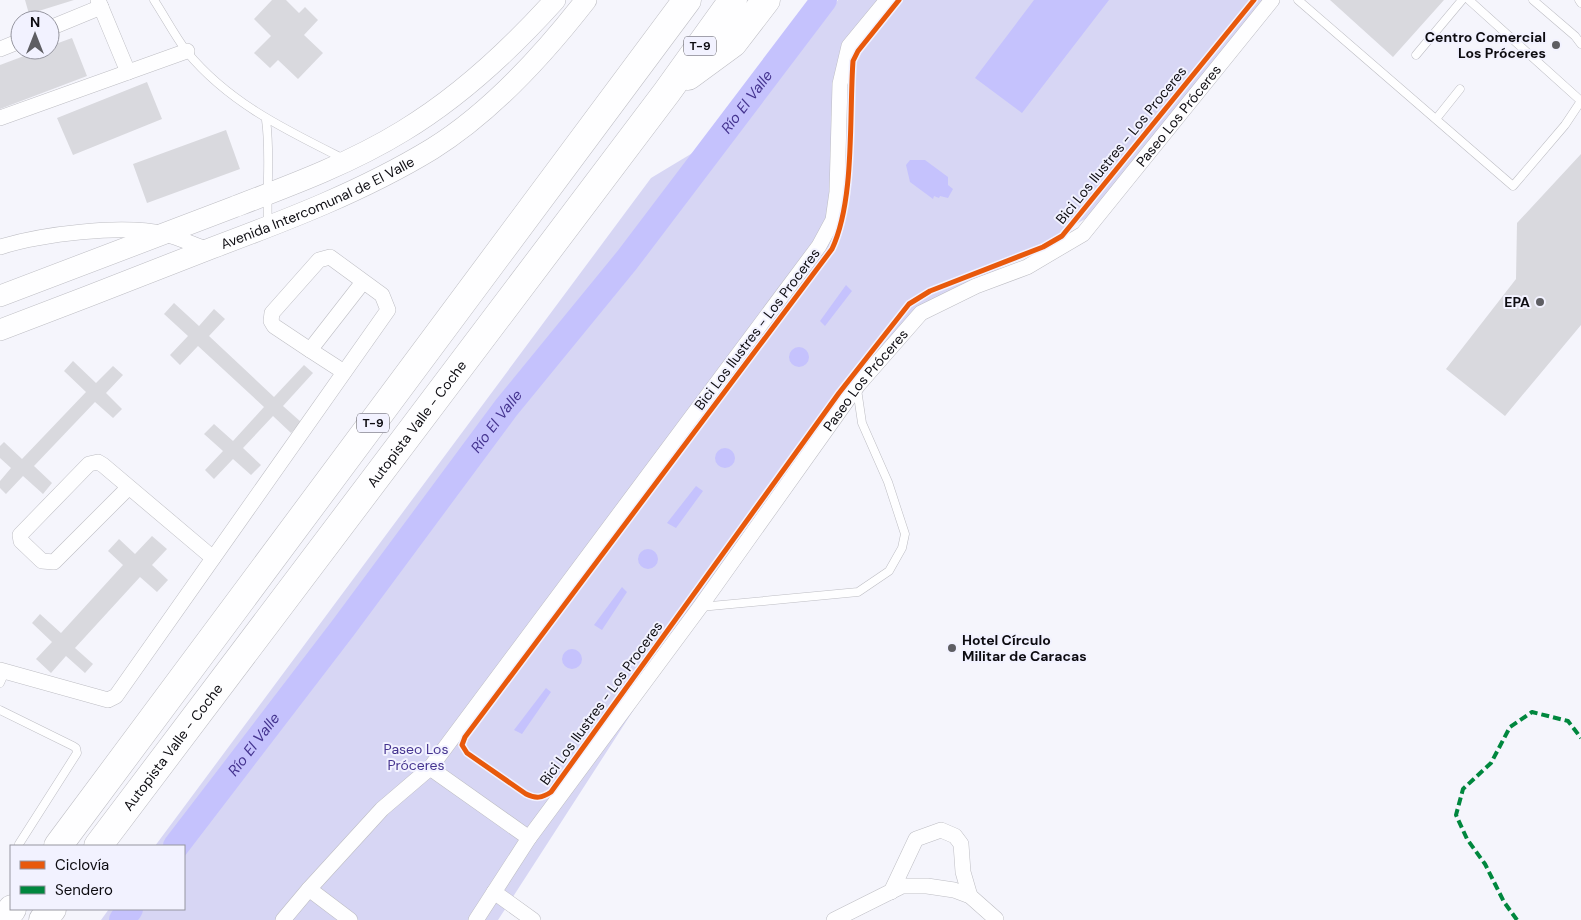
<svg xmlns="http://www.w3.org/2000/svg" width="1581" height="920" font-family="'DM Sans',sans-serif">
<rect width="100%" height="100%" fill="#f5f5fc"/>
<path fill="#d7d6f4" d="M838 0H1275L1104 208 933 307 857 388 700 607 498 920H101L109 909H184V846H155L651 178 744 122Z"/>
<path fill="#c5c2fd" d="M1034 0H1109L1022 113 975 78Z
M910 160H925L948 177V185L953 189 948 198 940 196 939 198 934 196 933 199 910 182 906 165Z
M846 285 852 291 825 326 820 321Z
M789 357a10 10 0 1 1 20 0a10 10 0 1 1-20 0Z
M715 458a10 10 0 1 1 20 0a10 10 0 1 1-20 0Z
M696 486 703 491 676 528 667 523Z
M638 559a10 10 0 1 1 20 0a10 10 0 1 1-20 0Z
M622 587 627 592 602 630 594 625Z
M562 659a10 10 0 1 1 20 0a10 10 0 1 1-20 0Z
M546 688 551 692 522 734 514 730Z"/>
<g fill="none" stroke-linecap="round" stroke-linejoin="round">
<g stroke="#c5c2fd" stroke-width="26">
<path id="s1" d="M176 846 343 628 506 408 627 260 824 0"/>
<path d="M122 920 130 909"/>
</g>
</g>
<path fill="#d9d9de" d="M25 0H74L29 14Z
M272 0H286L299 13 305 7 318 20 304 35 323 53 298 79 278 60 270 68 254 53 271 36 254 19Z
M1330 0H1444L1393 57Z
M72 38 87 76 0 109V65L40 50H50V46Z
M147 82 162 119 73 155 57 118Z
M226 130 240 169 147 203 133 164Z
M1581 154V325L1505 416 1446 369 1516 279 1517 223Z
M174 303 199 326 214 309 225 319 209 336 274 397 304 365 313 373 283 406 301 422 291 433 273 416 243 448 261 465 251 475 233 459 214 479 205 470 223 451 204 434 214 424 233 441 264 407 198 346 180 365 170 355 188 336 164 314Z
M73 361 96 383 113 366 123 375 106 393 122 409 113 418 95 402 34 466 52 483 43 494 23 476 6 494 0 488V481L11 468 0 458V446L4 442 22 459 86 392 64 371Z
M152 536 167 549 152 565 168 580 157 592 140 577 75 648 93 664 85 673 66 656 51 673 36 659 52 642 32 623 40 614 61 633 123 565 108 551 119 539 135 554Z"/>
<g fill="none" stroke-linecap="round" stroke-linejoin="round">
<defs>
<path id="lane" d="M154 0C165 17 175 36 187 52 229 103 286 130 344 159
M1298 0 1513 186 1565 125 1581 101
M1469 0 1581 101
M1533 0 1575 36 1581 44
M1579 0 1581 3
M1416 55 1462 0
M1436 119 1460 89
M266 120C271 155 266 190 268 225
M700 607 858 592 889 571 902 548 905 534 888 482 862 423 857 389
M0 683 5 672
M0 710 73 746 76 748 77 753 19 844"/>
<g id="street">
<path d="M98 0 128 72"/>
<path d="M50 28 101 7"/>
<path d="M0 49 20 41"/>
<path d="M0 118 187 51"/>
<path d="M0 247C42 234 122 224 165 234 180 238 194 245 209 250"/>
<path d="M310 350 344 372"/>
<path d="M129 487 54 562 42 561 21 541 20 535 89 464 98 462 103 465 213 558"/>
<path d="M0 670 108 700 116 696 388 310 382 295 330 257 319 260 272 313 271 321 274 326 310 350 363 282"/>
<path d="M430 768 529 838"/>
<path d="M494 892 533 920"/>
<path d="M891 892 916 839 941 830 955 836 961 844 963 872 970 896"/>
<path d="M283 920 309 889"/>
<path d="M350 920 309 889 382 809 430 768 819 246 833 220 837 192 840 84 849 46 887 0"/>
<path id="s2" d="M476 920 529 838 700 607 858 385 921 313 976 286 1027 267 1083 234 1272 0"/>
<path d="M834 920 902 886H927L954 890 970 896 996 919"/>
</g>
<g id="secondary">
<path d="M0 296C78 267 156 237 234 207 292 185 351 163 403 131 461 96 510 50 555 0"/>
<path id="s3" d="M0 330C71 303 141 276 212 248 287 220 363 191 432 149 490 113 544 54 586 0"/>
</g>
<g id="highway">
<path d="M688 76 733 43 766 0"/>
<path d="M58 846 687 0"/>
<path id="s4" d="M98 846 667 92 733 0"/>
<path d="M4 920 12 909"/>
<path d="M43 920 52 909"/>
</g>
</defs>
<use href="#lane" stroke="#bdbdc3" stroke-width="9"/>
<use href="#street" stroke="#bdbdc3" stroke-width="16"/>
<use href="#secondary" stroke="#bdbdc3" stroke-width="22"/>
<use href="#highway" stroke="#bdbdc3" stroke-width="29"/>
<use href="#lane" stroke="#fefeff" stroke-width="8"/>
<use href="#street" stroke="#fefeff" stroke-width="15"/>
<use href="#secondary" stroke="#fefeff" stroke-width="21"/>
<use href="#highway" stroke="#fefeff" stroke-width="28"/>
<path stroke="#00873e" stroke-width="4" stroke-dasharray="8 4" stroke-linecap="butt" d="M1517 920 1504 902 1485 864 1467 839 1456 815 1463 789 1491 763 1510 727 1532 712 1568 721 1581 738"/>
<defs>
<path id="cycleway" d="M899 0 858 51 853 61C849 117 855 200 832 249L465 737 462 745 467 753 526 794C536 799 542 798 551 792L839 393 909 304 930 291 1043 247 1062 236 1254 0"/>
</defs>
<use href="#cycleway" stroke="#f2f2ff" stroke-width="8"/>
<use href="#cycleway" stroke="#e8590c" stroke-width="5"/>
</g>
<g fill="#5e5e63" stroke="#f2f2ff" stroke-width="2">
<circle cx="1556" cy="45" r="5"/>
<circle cx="1540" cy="302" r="5"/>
<circle cx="952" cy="648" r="5"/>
</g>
<g text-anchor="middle" stroke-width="4" stroke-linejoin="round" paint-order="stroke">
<g fill="#f2f2ff" stroke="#525158" stroke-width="1">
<rect x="684" y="36.5" width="32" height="19" rx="4"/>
<rect x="357" y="413.5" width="32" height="19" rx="4"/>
</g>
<g font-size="12" font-weight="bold" fill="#0d0c11">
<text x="700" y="50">T-9</text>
<text x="373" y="427">T-9</text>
</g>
<g font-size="14" font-weight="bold" fill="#0d0c11" stroke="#f2f2ff" text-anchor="end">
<text x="1546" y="42">Centro Comercial<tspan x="1546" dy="16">Los Próceres</tspan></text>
<text x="1530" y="307">EPA</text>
<text x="962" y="645" text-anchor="start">Hotel Círculo<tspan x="962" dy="16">Militar de Caracas</tspan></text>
</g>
<g font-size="14" fill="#0d0c11" stroke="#f2f2ff">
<text dy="5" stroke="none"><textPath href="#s2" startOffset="1086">Paseo Los Próceres</textPath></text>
<text transform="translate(1121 145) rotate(-51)" y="5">Bici Los Ilustres - Los Proceres</text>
<text dy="5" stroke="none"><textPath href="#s3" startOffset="342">Avenida Intercomunal de El Valle</textPath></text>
<text transform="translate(757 329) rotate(-53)" y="5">Bici Los Ilustres - Los Proceres</text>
<text dy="5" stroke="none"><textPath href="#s2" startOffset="666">Paseo Los Próceres</textPath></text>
<text dy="5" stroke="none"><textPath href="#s4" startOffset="529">Autopista Valle - Coche</textPath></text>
<text transform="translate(601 703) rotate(-54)" y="5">Bici Los Ilustres - Los Proceres</text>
<text dy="5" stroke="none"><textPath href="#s4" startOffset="124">Autopista Valle - Coche</textPath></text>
</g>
<g font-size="14" fill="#44338f" stroke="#f2f2ff">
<text x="416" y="754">Paseo Los<tspan x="416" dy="16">Próceres</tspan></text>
</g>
<g font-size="15" font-style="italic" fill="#453490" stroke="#f2f2ff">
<text dy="5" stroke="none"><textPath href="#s1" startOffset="938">Río El Valle</textPath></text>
<text dy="5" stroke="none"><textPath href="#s1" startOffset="532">Río El Valle</textPath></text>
<text dy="5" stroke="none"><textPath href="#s1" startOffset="128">Río El Valle</textPath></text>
</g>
</g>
<rect x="10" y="845" width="175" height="65" fill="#f2f2ff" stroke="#9696a0"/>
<rect x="20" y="861" width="25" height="8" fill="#e8590c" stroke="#9696a0"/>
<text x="55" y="870" font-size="15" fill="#0d0c11">Ciclovía</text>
<rect x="20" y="886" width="25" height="8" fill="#00873e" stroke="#9696a0"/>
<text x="55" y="895" font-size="15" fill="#0d0c11">Sendero</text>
<g transform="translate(35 35)"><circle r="24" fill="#f2f2ff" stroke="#9696a0"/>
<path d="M0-4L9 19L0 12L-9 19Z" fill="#5e5e63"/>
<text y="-8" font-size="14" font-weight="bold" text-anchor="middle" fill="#0d0c11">N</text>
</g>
</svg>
